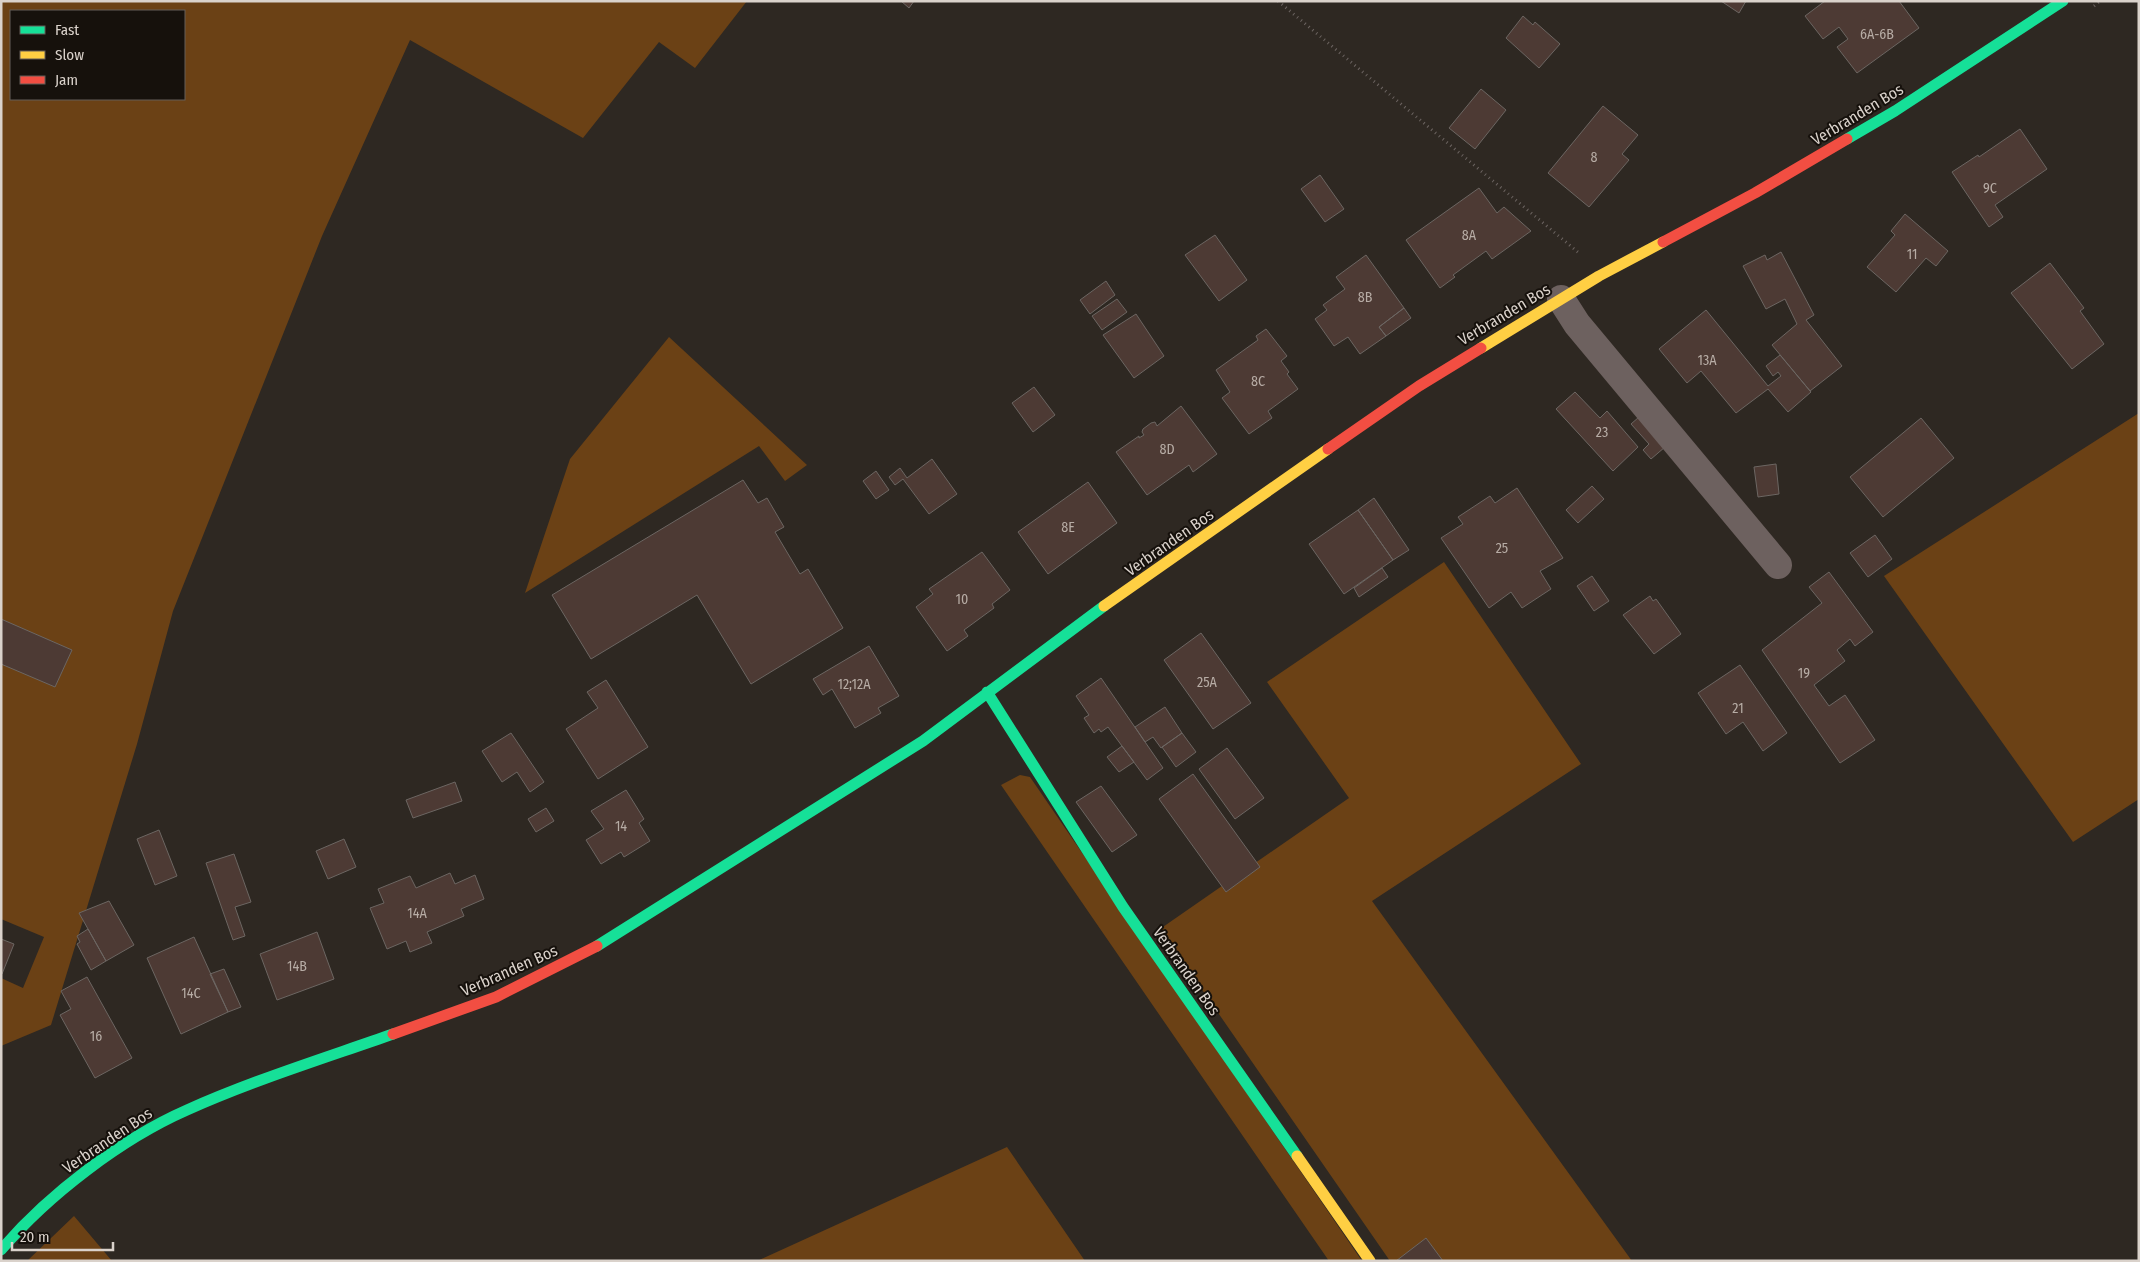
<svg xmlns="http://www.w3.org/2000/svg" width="2140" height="1262" font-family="'Fira Sans Condensed',sans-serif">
<rect width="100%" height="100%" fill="#2e2822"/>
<path fill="#6b4115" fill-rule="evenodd" d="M1 1H747L695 68 659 42 583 138 410 40 322 236 173 611 137 744 51 1025 1 1046V978L23 988 44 937 1 919ZM11 11H184V99H11Z
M669 337 807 465 785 481 759 446 525 593 570 459Z
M2139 413V799L2073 842 1884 576Z
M1444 562 1581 764 1372 901 1632 1261H1390L1160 929 1349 798 1267 682Z
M1020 775 1030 777 1362 1261H1329L1001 785Z
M1007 1147 1085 1261H757Z
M74 1216 112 1261H27Z"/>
<path fill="#4d3a34" stroke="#6c6662" d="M901 1H914L909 8Z
M1721 1H1746L1739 13Z
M1825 1H1899L1919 28 1857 73 1837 47 1848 39 1839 27 1823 39 1805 16Z
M1523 16 1533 25 1535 22 1560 44 1539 68 1506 38Z
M1481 89 1506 110 1475 149 1449 128Z
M1603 106 1638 135 1622 154 1629 160 1589 207 1548 173Z
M2020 129 2047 169 1995 205 2003 217 1989 227 1952 172 1978 155 1979 157Z
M1320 175 1344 209 1325 222 1301 189Z
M1479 188 1497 213 1504 207 1531 231 1492 259 1486 251 1453 275 1455 277 1440 288 1406 240Z
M1905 214 1948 251 1936 266 1926 258 1896 292 1867 267 1895 235 1891 231Z
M1215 235 1247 280 1219 301 1185 255Z
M1781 252 1814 315 1806 320 1842 366 1810 391 1772 345 1797 324 1785 299 1766 309 1743 266 1765 255 1767 260Z
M1366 255 1404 308 1379 327 1386 336 1360 354 1348 337 1334 346 1315 319 1327 310 1323 305 1345 289 1336 277Z
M2050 263 2084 308 2080 311 2104 344 2072 369 2011 293Z
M1106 281 1115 295 1090 314 1080 300Z
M1117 299 1127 312 1102 330 1092 316Z
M1404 308 1411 318 1386 336 1379 327Z
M1706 310 1768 386 1781 376 1778 372 1773 376 1766 366 1780 355 1811 392 1788 412 1768 389 1736 413 1701 371 1687 383 1659 349Z
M1136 314 1164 356 1134 378 1103 335Z
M1266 329 1287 356 1281 361 1289 372 1287 374 1298 389 1268 411 1272 418 1249 434 1222 398 1230 392 1216 370 1258 340 1256 336Z
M1034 387 1055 415 1033 432 1012 403Z
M1575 392 1600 418 1607 411 1638 447 1613 471 1556 409Z
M1181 406 1217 454 1193 472 1189 465 1147 495 1116 452 1139 436V438L1144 435 1142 432 1143 429 1151 423 1155 422 1157 426Z
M1639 417 1665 447 1651 459 1643 450 1649 444 1631 424Z
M1921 418 1954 458 1883 517 1850 477Z
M932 459 957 494 929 514 903 479 895 485 889 477 900 468 907 478Z
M1776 464 1779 494 1758 497 1754 467Z
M876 471 889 490 876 499 863 481Z
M743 480 758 503 767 498 784 527 775 532 800 574 808 569 843 628 751 684 697 595 591 659 552 595Z
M1088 482 1117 523 1048 574 1018 532Z
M1592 486 1604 499 1578 523 1566 510Z
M1517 488 1563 558 1540 571 1551 589 1522 608 1511 592 1489 608 1441 538 1463 524 1458 517 1490 496 1495 503Z
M1374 498 1409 550 1393 560 1358 510Z
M1358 510 1393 560 1344 594 1309 544Z
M1875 535 1892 559 1868 577 1850 553Z
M982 552 1010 590 992 604 994 608 964 630 968 636 947 651 916 607 933 594 929 589Z
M1382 568 1388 577 1359 597 1354 588Z
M1829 572 1873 632 1855 646 1850 639 1837 650 1845 661 1814 685 1829 706 1845 695 1875 740 1840 763 1762 650 1822 603 1809 587Z
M1592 576 1609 601 1594 611 1577 586Z
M1650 596 1653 601 1656 599 1681 634 1654 654 1623 615Z
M1 619 72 650 55 687 1 664Z
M1201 633 1251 703 1213 729 1164 660Z
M869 646 899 696 878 708 881 713 855 728 832 689 823 695 813 679Z
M1740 665 1787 733 1763 751 1743 722 1726 734 1698 693Z
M1101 678 1163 768 1147 780 1108 727 1101 732 1099 729 1094 733 1084 718 1089 715 1076 696Z
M606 680 648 747 598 779 566 729 598 708 587 692Z
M1165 707 1182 733 1161 748 1153 737 1145 742 1135 727Z
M511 733 544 782 530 792 517 772 502 782 482 751Z
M1182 733 1196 752 1176 767 1162 747Z
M1122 746 1134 762 1119 772 1107 757Z
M1227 748 1264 798 1235 819 1199 769Z
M1193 774 1260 867 1226 892 1159 799Z
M455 782 462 801 413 818 406 800Z
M1101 786 1137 835 1112 852 1076 802Z
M626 790 644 819 639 823 650 841 624 857 621 852 601 864 586 840 604 829 591 811Z
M546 808 554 821 536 832 528 819Z
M159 830 177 876 155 885 137 839Z
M344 839 356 867 328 879 316 851Z
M234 854 251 902 235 907 245 936 233 940 206 863Z
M450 873 455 884 475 875 484 899 461 909 464 916 427 932 432 943 410 952 406 941 387 949 370 908 384 903 378 889 410 876 416 888Z
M109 901 134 945 106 961 79 913Z
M88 929 106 961 91 970 77 944 80 942 77 936Z
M317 932 334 979 277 1000 260 954Z
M194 937 228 1012 181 1034 147 958Z
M1 939 14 944 2 974H1Z
M224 969 241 1007 228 1012 210 974Z
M87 977 132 1058 95 1078 60 1015 71 1009 61 991Z
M1426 1238 1443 1261H1396Z"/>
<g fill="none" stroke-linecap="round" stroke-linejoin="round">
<path stroke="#6c6461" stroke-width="3" stroke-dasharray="1 4" stroke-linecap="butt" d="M1278 1 1579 253
M2094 6 2100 1"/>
<path stroke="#6d615f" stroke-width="28" d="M1561 299 1577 324 1778 565"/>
<path stroke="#16e098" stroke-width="11" d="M1847 139 1895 111 2063 1
M987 692 1123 907 1297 1156
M597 946 923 741 1104 606
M1 1250C48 1195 121 1139 187 1110 254 1080 325 1058 393 1034"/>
<path stroke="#ffcf43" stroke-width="11" d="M1481 348 1599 276 1663 242
M1104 606 1328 449
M1297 1156 1370 1261"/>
<path stroke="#f24e42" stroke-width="11" d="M1663 242 1755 193 1847 139
M1328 449 1419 386 1481 348
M393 1034 496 997 597 946"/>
</g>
<g text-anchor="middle" stroke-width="4" stroke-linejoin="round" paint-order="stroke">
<g font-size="14" fill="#b7aca5">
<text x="1877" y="39">6A-6B</text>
<text x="1594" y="162">8</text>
<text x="1990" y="193">9C</text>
<text x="1469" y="240">8A</text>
<text x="1912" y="259">11</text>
<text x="1365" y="302">8B</text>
<text x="1707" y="365">13A</text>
<text x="1258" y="386">8C</text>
<text x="1602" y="437">23</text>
<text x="1167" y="454">8D</text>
<text x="1068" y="532">8E</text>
<text x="1502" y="553">25</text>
<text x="962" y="604">10</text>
<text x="1804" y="678">19</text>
<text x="1207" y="687">25A</text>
<text x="854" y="689">12;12A</text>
<text x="1738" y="713">21</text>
<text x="621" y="831">14</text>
<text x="417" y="918">14A</text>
<text x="297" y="971">14B</text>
<text x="191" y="998">14C</text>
<text x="96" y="1041">16</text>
</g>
<g font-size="16" fill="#dad2cb" stroke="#16110c">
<text transform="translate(1857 114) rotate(-31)" y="6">Verbranden Bos</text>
<text transform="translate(1504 314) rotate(-31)" y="6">Verbranden Bos</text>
<text transform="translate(1169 542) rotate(-35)" y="6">Verbranden Bos</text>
<text transform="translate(509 970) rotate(-24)" y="6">Verbranden Bos</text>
<text transform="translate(1187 971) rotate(55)" y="6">Verbranden Bos</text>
<text transform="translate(107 1140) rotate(-34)" y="6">Verbranden Bos</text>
</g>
</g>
<rect width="2140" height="1262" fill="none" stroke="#dad2cb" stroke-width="5"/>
<rect x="10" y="10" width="175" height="90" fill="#16110c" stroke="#645e58"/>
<rect x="20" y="26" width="25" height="8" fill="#16e098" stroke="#645e58"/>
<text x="55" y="35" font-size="15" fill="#dad2cb">Fast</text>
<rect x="20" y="51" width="25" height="8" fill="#ffcf43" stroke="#645e58"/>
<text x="55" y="60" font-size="15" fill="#dad2cb">Slow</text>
<rect x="20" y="76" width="25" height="8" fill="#f24e42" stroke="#645e58"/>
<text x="55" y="85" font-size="15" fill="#dad2cb">Jam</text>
<path d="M12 1242v8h101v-8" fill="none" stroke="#dad2cb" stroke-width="2.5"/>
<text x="20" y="1242" font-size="15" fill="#dad2cb" stroke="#16110c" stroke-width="4" paint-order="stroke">20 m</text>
</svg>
